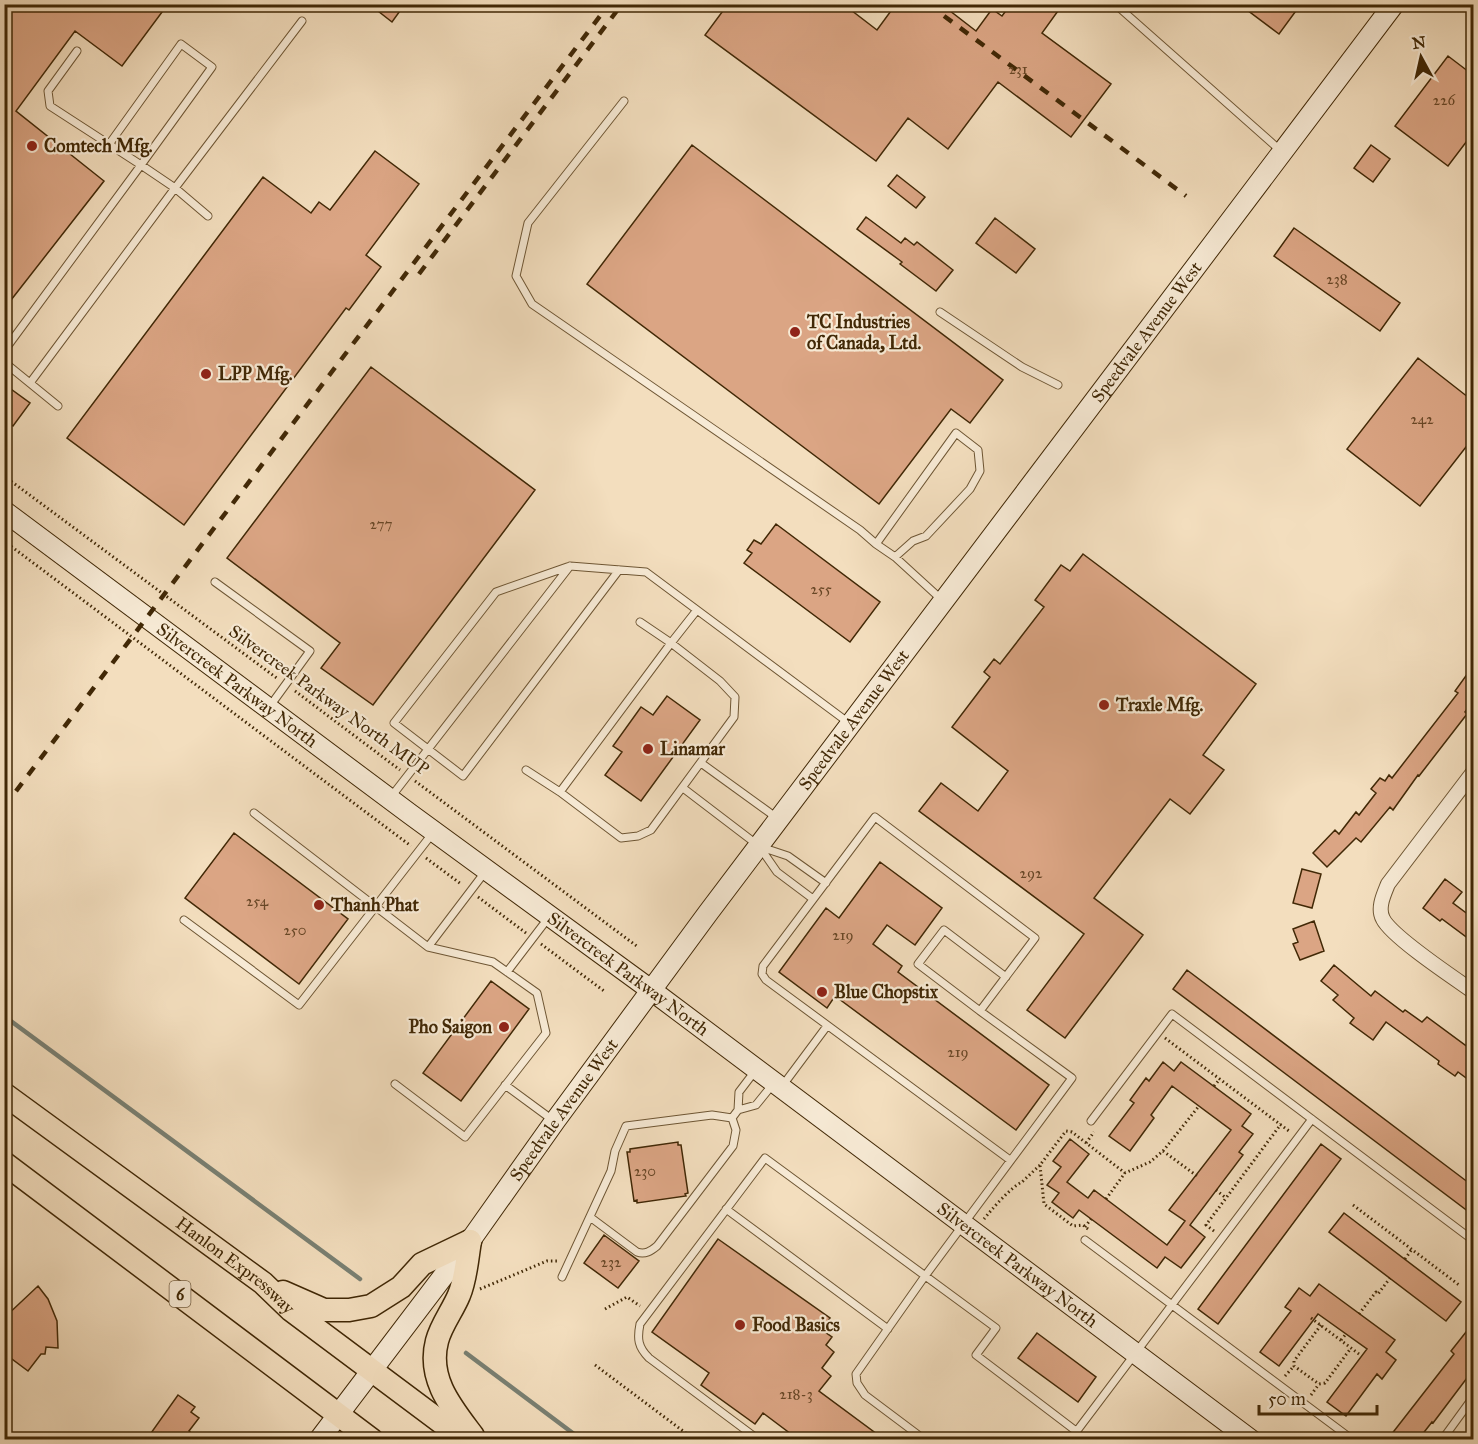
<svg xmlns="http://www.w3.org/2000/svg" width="1478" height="1444" font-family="'IM FELL Great Primer',serif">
<rect width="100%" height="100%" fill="#f3debe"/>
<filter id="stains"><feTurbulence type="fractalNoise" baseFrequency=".00333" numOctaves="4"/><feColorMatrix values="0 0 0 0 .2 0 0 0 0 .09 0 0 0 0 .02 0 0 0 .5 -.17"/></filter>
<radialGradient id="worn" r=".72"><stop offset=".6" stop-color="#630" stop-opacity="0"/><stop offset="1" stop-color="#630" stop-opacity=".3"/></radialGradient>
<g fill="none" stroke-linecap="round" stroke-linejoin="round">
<path stroke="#798073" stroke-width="4.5" d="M4 1016 360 1279
M466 1353 582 1440"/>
</g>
<path fill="#dba584" stroke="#412806" stroke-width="1.5" d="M4 4H168L122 66 75 31 16 111 104 181 4 309Z
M369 4H405L392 22Z
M728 4H843L877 30 896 4H941L976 31 992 9 1002 16 1011 4H1063L1042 33 1111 84 1071 137 998 82 948 149 908 118 876 161 705 35Z
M1239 4H1301L1279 34Z
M1448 56 1473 75V133L1448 166 1395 126Z
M692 145 1003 380 970 423 951 409 879 504 587 284Z
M1371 145 1390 159 1373 182 1354 168Z
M375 151 419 184 366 255 381 267 349 310 346 308 184 525 67 438 263 177 311 213 319 202 330 210Z
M897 175 925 197 916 208 888 186Z
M866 217 901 243 905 238 914 245 917 242 953 270 936 291 900 264 902 262 857 229Z
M995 218 1035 249 1016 273 976 243Z
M1294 228 1400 303 1380 331 1274 256Z
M1418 358 1473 401V438L1420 506 1347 449Z
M371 367 535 490 373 705 321 668 340 643 227 558Z
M4 384 30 403 13 426 4 420Z
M776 524 880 602 850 642 744 563 752 553 747 550 754 540 761 544Z
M1083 554 1256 684 1203 755 1224 770 1190 814 1170 799 1094 898 1143 935 1065 1038 1027 1010 1084 934 919 811 941 783 978 811 1008 771 952 727 990 677 984 672 994 659 1000 664 1044 607 1035 600 1061 565 1070 571Z
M1473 666V701L1465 712 1467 714 1419 776 1418 775 1393 810 1390 807 1361 842 1356 838 1327 867 1313 853 1335 830 1339 834 1356 812 1359 815 1376 793 1371 789 1380 778 1385 781 1389 775 1392 778 1458 693 1455 691Z
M667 696 700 720 641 801 605 775 622 752 613 746 641 707 653 715Z
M234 833 348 919 299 984 185 898Z
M880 862 942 908 915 945 887 925 873 944 902 966 898 972 1049 1085 1016 1130 835 996 827 1008 779 972 826 908 839 918Z
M1302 869 1321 874 1312 908 1293 903Z
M1445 879 1462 892 1453 903 1473 918V942L1442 919 1440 921 1423 908Z
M1314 921 1324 951 1300 960 1293 944 1298 942 1293 929Z
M1334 965 1371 996 1375 991 1403 1012 1405 1010 1422 1022 1427 1017 1473 1051V1083L1458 1072 1455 1076 1438 1064 1439 1061 1386 1022 1373 1040 1350 1023 1354 1018 1333 1000 1338 995 1321 981Z
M1187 970 1473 1186V1215L1173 989Z
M491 981 529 1009 461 1101 423 1073Z
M1163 1062 1174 1071 1181 1062 1251 1114 1242 1126 1253 1134 1239 1152 1243 1155 1190 1225 1205 1237 1181 1268 1165 1257 1157 1268 1079 1210 1073 1218 1052 1202 1059 1193 1047 1185 1061 1167 1053 1161 1070 1139 1089 1154 1067 1182 1088 1198 1094 1190 1167 1245 1185 1221 1169 1210 1231 1130 1172 1086 1151 1115 1154 1118 1130 1151 1109 1136 1134 1103 1130 1100 1146 1078 1149 1081Z
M678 1142V1145H681L688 1193 685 1194 686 1196 637 1203V1200L634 1201 627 1152H630V1149Z
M1321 1144 1341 1159 1218 1324 1198 1309Z
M1344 1213 1461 1302 1446 1321 1329 1232Z
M604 1235 639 1261 618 1288 584 1263Z
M718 1239 830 1318 822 1330 832 1337 826 1345 834 1352 822 1368 831 1376 819 1391 885 1440H799L763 1413 755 1424 701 1385 709 1373 652 1332Z
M1319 1284 1395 1340 1386 1352 1396 1360 1382 1379 1377 1374 1346 1416 1327 1402 1367 1349 1318 1314 1279 1366 1260 1352 1291 1311 1285 1307 1299 1288 1310 1296Z
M38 1286 48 1299 57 1321 58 1348 46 1347 45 1354H41L28 1371 4 1353V1318Z
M1466 1332 1473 1337V1370L1433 1423 1432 1422 1418 1440H1387L1454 1354 1451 1351Z
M1037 1333 1096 1377 1078 1402 1018 1358Z
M178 1395 195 1407 191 1412 199 1418 189 1431 200 1440H161L151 1433Z"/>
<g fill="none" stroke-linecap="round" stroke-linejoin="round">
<defs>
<path id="service" d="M1115 4 1281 151
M77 51 48 91 50 106 141 165 212 67 181 44 110 143
M624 101 528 223 516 276 532 304 860 530 876 544
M940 312 1022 367 1058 385
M4 351 141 165 175 188 208 216
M4 362 58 406
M30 383 175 188 302 21
M895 557 913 541 926 536 970 489 980 471 978 450 956 433 876 544 895 557 942 600
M619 570 463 776 394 723 496 592 570 566 646 572 849 723
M215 582 310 651 270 706
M640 622 671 643 697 610
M671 643 720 681 735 697 734 717 651 830 638 836 621 838 560 792Z
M701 763 777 818
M526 770 560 792
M683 788 759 846 777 872 813 899
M391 797 570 566
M254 813 428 947 493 962 537 993 546 1033 465 1137 395 1084
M761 847 788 856 826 883
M184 920 299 1005 432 834
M428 947 485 872
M507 972 549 917
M980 1011 918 964 944 930 1006 977
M505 1085 554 1121
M783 1085 827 1026
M738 1110 756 1105 773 1084
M732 1118 738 1110 739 1092 755 1071
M1091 1121 1172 1014 1474 1241
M726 1209 888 1329
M590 1217 637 1252C645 1255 651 1251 657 1246L733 1146 736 1130 732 1118
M1085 1240 1353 1440
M562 1277 611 1171 615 1151 626 1126 712 1115 732 1118
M759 1440 649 1358C638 1347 637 1339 640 1324L765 1158 996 1328 976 1355 1076 1431
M925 1440 865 1395 857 1383 856 1374 925 1276 1072 1078 980 1011 1035 938 875 817 763 966 762 974 766 980 1010 1160
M1070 1440 1312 1119
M1442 1440 1474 1396"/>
<path id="minor" d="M1474 771 1388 884C1384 894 1377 908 1383 919 1392 937 1454 978 1474 992
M4 1437 8 1440"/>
<g id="secondary">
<path id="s1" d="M4 511 410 814 651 990 1251 1440"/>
<path id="s2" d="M319 1440 470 1241 555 1121 708 913 1394 4"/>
</g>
<g id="trunk">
<path id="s3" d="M4 1094 263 1283 291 1310 465 1440"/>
<path d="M4 1163 372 1440"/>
<path d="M470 1241C467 1258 466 1279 459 1295 453 1310 441 1325 437 1341 427 1379 452 1408 473 1436"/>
<path d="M283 1292 324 1310H349L371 1306 401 1287 422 1264 470 1241"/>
</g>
</defs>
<use href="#service" stroke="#6e5634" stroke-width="9"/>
<use href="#minor" stroke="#6e5634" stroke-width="16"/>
<use href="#secondary" stroke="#412806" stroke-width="22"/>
<use href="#trunk" stroke="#412806" stroke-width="25"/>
<path stroke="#412806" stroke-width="3" stroke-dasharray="1.5 3" stroke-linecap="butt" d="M4 476 278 679
M4 541 411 846
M295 691 400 770
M415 781 638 947
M426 858 461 884
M478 897 526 933
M541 944 604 991
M1165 1038 1289 1131
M1214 1086 1220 1079
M1086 1143 1094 1132
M1163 1151 1197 1176
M1216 1190 1226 1198
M1106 1199 1125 1173 1150 1162 1163 1151 1199 1106
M1353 1205 1459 1285
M984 1219C991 1210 1012 1186 1022 1182L1040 1165
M1085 1227 1091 1219
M1088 1229 1083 1225 1073 1226 1044 1204 1040 1165 1066 1131 1072 1132 1125 1173
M1214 1231 1206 1225 1281 1124
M1405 1259 1412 1249
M480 1289 547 1261H558
M605 1309 627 1297 640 1306
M1359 1314 1376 1292 1378 1294 1390 1278
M1311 1318 1359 1354
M1321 1325 1294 1361V1366L1319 1384 1325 1383 1351 1348
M1341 1340 1346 1334
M595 1365 695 1440
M1285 1376 1294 1366
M1311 1395 1319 1384"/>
<use href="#service" stroke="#f7ead5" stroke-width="7"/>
<use href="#minor" stroke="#f7ead5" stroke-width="14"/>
<use href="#secondary" stroke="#f7ead5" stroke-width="20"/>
<use href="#trunk" stroke="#f3debe" stroke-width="22"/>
<path stroke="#412806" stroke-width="4.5" stroke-dasharray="10 10" stroke-linecap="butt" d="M928 4 1186 196
M419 274 622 4
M4 807 609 4"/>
</g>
<g fill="#8f2418" stroke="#f7ead5" stroke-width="2">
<circle cx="32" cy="146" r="6"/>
<circle cx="795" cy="332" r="6"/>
<circle cx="206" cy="374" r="6"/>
<circle cx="1104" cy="705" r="6"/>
<circle cx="648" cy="749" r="6"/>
<circle cx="319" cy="905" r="6"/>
<circle cx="822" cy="992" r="6"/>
<circle cx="504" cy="1027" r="6"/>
<circle cx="740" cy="1325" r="6"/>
</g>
<g text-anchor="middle" stroke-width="4.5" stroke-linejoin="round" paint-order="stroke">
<g font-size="15" fill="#684726">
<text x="1018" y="74">231</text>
<text x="1444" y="105">226</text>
<text x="1337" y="284">238</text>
<text x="1422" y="424">242</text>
<text x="381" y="529">277</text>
<text x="821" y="594">255</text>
<text x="1031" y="878">292</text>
<text x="257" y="906">254</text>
<text x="295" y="935">250</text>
<text x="843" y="940">219</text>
<text x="958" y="1057">219</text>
<text x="645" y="1176">230</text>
<text x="611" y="1267">232</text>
<text x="796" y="1399">218-3</text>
</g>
<rect fill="#f7ead5" stroke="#786244" stroke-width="1.5" x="169.5" y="1281" width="21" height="26" rx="4.5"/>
<g font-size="16" font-weight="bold" fill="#412806">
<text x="180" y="1300">6</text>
</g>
<g font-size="18" font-weight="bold" fill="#412806" stroke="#f7ead5" text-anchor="start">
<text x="44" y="152">Comtech Mfg.</text>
<text x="807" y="328">TC Industries<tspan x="807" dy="21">of Canada, Ltd.</tspan></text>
<text x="218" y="380">LPP Mfg.</text>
<text x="1116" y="711">Traxle Mfg.</text>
<text x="660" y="755">Linamar</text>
<text x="331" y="911">Thanh Phat</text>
<text x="834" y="998">Blue Chopstix</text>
<text x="492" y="1033" text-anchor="end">Pho Saigon</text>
<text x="752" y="1331">Food Basics</text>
</g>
<g font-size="18" fill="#412806" stroke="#f7ead5">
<text dy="6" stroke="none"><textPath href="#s2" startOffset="1383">Speedvale Avenue West</textPath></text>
<text dy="6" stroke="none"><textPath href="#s1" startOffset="291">Silvercreek Parkway North</textPath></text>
<text transform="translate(329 700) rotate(36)" y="6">Silvercreek Parkway North MUP</text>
<text dy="6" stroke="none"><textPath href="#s2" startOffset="897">Speedvale Avenue West</textPath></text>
<text dy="6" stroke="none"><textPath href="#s1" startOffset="777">Silvercreek Parkway North</textPath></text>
<text dy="6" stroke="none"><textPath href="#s2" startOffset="411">Speedvale Avenue West</textPath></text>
<text dy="6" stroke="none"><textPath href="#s1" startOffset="1263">Silvercreek Parkway North</textPath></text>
<text dy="6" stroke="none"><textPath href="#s3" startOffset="288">Hanlon Expressway</textPath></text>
</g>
</g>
<rect width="1478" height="1444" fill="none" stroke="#f3debe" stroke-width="24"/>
<rect x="6" y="6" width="1466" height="1432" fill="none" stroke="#412806" stroke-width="3"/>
<rect x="12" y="12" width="1454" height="1420" fill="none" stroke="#412806" stroke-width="1.5"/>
<g transform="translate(1421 57) rotate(352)" stroke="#f7ead5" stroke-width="4.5" paint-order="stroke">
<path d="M0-4.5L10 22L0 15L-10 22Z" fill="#412806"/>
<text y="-9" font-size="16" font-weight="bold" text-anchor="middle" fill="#412806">N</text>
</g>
<path d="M1259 1405v9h118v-9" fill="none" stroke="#412806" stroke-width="3"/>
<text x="1268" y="1405" font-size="18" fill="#412806" stroke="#f7ead5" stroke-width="4.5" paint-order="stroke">50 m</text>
<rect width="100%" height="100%" filter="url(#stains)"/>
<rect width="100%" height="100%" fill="url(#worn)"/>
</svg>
